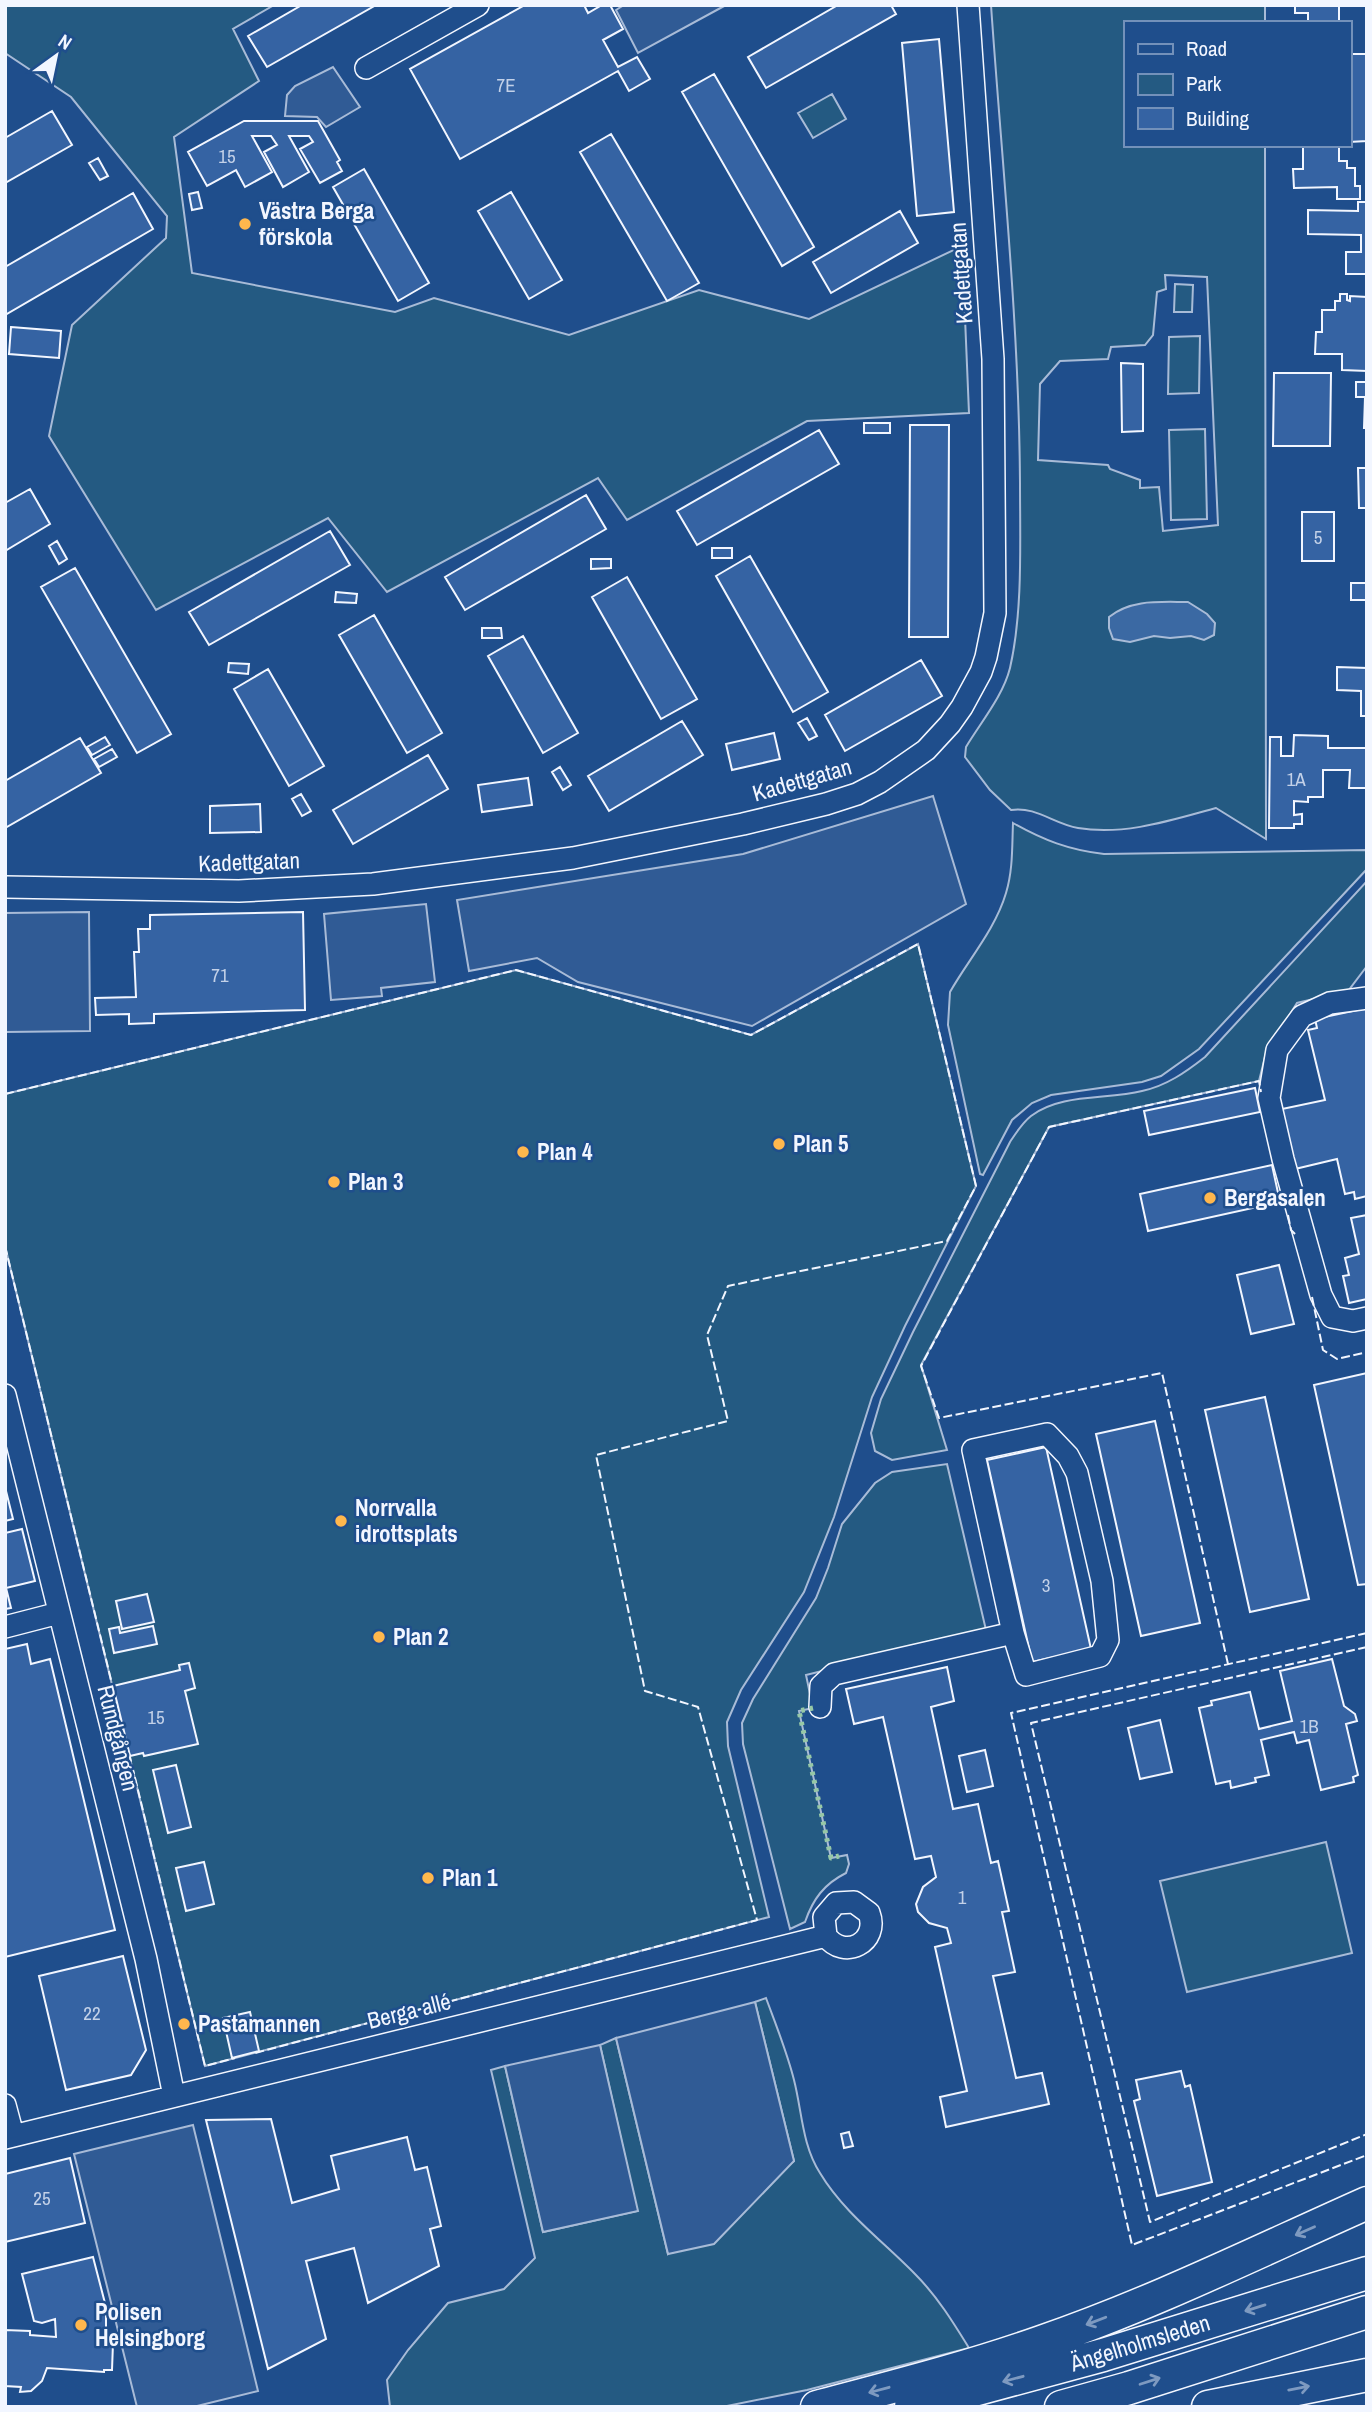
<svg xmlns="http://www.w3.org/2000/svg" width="1372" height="2412" font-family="'Archivo Narrow',sans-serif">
<rect width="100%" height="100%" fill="#1f4e8c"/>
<path fill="#245a82" stroke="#a8bbd7" stroke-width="2" fill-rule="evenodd" d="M5 5H274L233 29 259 81 174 137 192 273 395 312 434 298 569 335 699 290 809 319 962 246 969 413 807 421 627 520 598 478 387 592 328 518 156 610 49 436 72 325 166 238 167 216 71 97 5 53Z
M991 5H1265V23H1125V145H1265L1266 839 1216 808C1172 820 1124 836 1078 828 1054 824 1036 806 1011 810L990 790 965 757 966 747C981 722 1003 696 1010 668 1023 611 1020 542 1020 483 1019 323 1002 164 991 5ZM1165 275 1207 277 1218 525 1163 531 1159 487 1140 488V480L1110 469 1108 465 1038 460 1040 384 1060 361 1108 359 1111 347 1145 345 1153 335 1157 292 1166 289Z
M832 94 846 119 813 138 798 113Z
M1175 284 1193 285 1192 312H1174Z
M1200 336 1199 393 1168 394 1169 337Z
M1205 429 1207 519 1171 520 1169 430Z
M1013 823C1043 840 1069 850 1104 854L1367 850V869L1199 1049 1161 1076 1142 1082 1051 1095 1032 1103 1012 1120 983 1175 980 1174 948 1025 950 992C968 960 995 930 1006 893 1013 870 1012 847 1013 823Z
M1367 881V966L1348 991 1297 1003 1266 1053 1259 1081 1049 1127 921 1365 947 1450 892 1460 875 1451 871 1433 881 1399 913 1332 1010 1142C1016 1133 1022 1123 1031 1116 1061 1093 1107 1100 1142 1091 1166 1086 1186 1072 1205 1057Z
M918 944 976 1186 905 1326 872 1397 834 1517 804 1592 741 1690 727 1722 728 1746 769 1917 205 2066 5 1246V1094L516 970 751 1035Z
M947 1464 986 1630 806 1675 813 1708 799 1711 831 1858 847 1855 849 1864 846 1873C824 1884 813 1899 805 1922L790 1929 743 1744 742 1723 753 1699 816 1598 828 1568 842 1524 875 1483 892 1472Z
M1326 1842 1352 1953 1187 1992 1160 1881Z
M766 1998C776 2025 787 2052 794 2080 802 2111 802 2145 820 2173 844 2213 883 2241 915 2274 937 2296 953 2322 969 2348L807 2390 722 2407H390L387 2380 408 2350 448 2303 504 2289 535 2258 491 2070 505 2066 543 2232 637 2211 600 2045 616 2038 668 2254 794 2161 755 2002Z"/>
<path fill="#305b95" stroke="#a8bbd7" stroke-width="2" d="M624 5H726L638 53 616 10Z
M333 67 360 107 326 127 317 117 285 116 287 95 295 86Z
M933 796 966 904 752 1026 578 982 537 958 469 971 457 900 743 854Z
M426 904 435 982 381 988 382 996 331 1000 324 914Z
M89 912 90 1031 5 1032V913Z
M755 2002 794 2161 714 2244 668 2254 616 2038Z
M600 2045 638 2211 543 2232 505 2066Z
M193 2125 258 2391 193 2407H137L74 2154Z"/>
<path fill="#3b69a3" stroke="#a8bbd7" stroke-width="2" d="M1188 602 1207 614 1215 623 1214 635 1204 640 1191 636 1170 638 1154 636 1130 642 1113 639 1109 628V617C1131 599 1160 602 1188 602Z"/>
<path fill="#3563a3" stroke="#f2f6ff" stroke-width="2" d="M302 5H376L267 67 248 36Z
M525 5H584L588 13 602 5H610L623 29 603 40 618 67 637 57 650 79 629 91 618 71 460 159 410 69Z
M838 5H891L896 14 766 88 748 57Z
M1295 5H1339V23H1308V13H1295Z
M939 39 954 212 917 216 902 43Z
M1349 54H1367V141L1349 142Z
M714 74 814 247 782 266 682 92Z
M52 111 72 145 5 183V138Z
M244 121H318L340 160 337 162 342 171 320 183 300 149 313 142 309 136H289L309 172 283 187 264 152 277 145 271 136H252L272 172 245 187 236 170 207 186 188 152Z
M611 134 699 283 667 301 580 152Z
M1303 145H1339V161H1347V168H1355V186H1360V199H1337V187L1294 188 1293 169H1303Z
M98 158 108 176 100 180 89 163Z
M364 169 429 283 398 301 333 187Z
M198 192 202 208 192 210 189 194Z
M511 192 562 280 529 299 478 211Z
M133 193 153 229 5 315V267Z
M1358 202H1367V274H1346V252H1361V235L1308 234V210L1358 211Z
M900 211 918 243 831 293 813 262Z
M1340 294H1347V300L1350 301V296L1367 297V371L1342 370V354H1315L1316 332H1322V310H1335V301H1340Z
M11 327 61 331 59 358 9 354Z
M1121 363 1143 364V431L1122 432Z
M1274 373H1331L1330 446H1273Z
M1356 382H1367V428H1364L1365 397H1356Z
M864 423H890V433H864Z
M910 425H949L948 637H909Z
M819 430 839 464 697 545 677 511Z
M1366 453H1367V508H1359L1358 468H1366Z
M30 489 50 524 5 551V503Z
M586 495 606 529 465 610 445 577Z
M1302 512H1334V561H1302Z
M330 531 350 565 209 645 189 612Z
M57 541 67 559 59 564 49 546Z
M712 548H732V558H712Z
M750 556 828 692 793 712 716 576Z
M591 559H611V568L591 569Z
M75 568 171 734 137 753 41 587Z
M627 577 697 699 661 719 592 597Z
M1351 583H1367V600H1351Z
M336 592 357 594 356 603 335 602Z
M374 615 442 733 407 753 339 635Z
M482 628H501L502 638H482Z
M523 636 578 733 543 753 488 656Z
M921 660 942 696 845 751 825 715Z
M229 663 249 664 248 674 228 672Z
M1337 667 1367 668V716H1361V691L1337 690Z
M268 669 324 766 289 786 234 689Z
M807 718 817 736 809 740 798 723Z
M682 721 703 755 609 811 588 776Z
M774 733 780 759 732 770 726 744Z
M1294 735 1328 736V748H1367V788H1349L1350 770H1323V797H1308V802L1294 801V815L1302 814V824H1294V828H1269L1270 737H1281V756H1293Z
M105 737 110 745 92 755 87 747Z
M80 738 101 773 5 828V781Z
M112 749 117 757 99 767 94 759Z
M428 755 448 789 353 844 333 810Z
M560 767 571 785 563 790 552 772Z
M528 778 532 805 482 812 478 785Z
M301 794 311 811 302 816 292 799Z
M260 804 261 832 210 833V806Z
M303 912 305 1010 154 1014V1023L129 1024V1014L96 1015 95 998 136 997 134 952H139L138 929H150V915Z
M1367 1008V1196L1355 1199 1354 1192 1345 1194 1337 1159 1295 1169 1282 1109 1325 1100 1308 1030 1317 1028 1315 1019Z
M1255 1088 1260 1112 1149 1135 1144 1111Z
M1272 1165 1280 1202 1148 1231 1140 1194Z
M1367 1215V1299L1349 1303 1343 1276 1349 1275 1345 1258 1359 1254 1351 1218Z
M1279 1265 1294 1324 1251 1334 1237 1275Z
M1367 1373V1584L1358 1585 1314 1385Z
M1265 1397 1309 1599 1250 1612 1205 1410Z
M1155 1421 1200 1623 1141 1636 1096 1434Z
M1046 1447 1091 1649 1032 1662 987 1460Z
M5 1487 13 1519 5 1521Z
M22 1529 35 1581 6 1588 11 1608 5 1609V1533Z
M147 1594 154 1622 122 1629 116 1601Z
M153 1626 157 1644 114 1653 109 1629 119 1627 120 1633Z
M27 1644 31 1664 50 1659 115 1930 5 1957V1649Z
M1332 1659 1344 1706 1355 1714 1357 1721 1346 1724 1358 1775 1353 1777 1354 1782 1321 1790 1309 1740 1297 1743 1294 1732 1261 1740 1269 1775 1255 1778 1256 1782 1231 1788 1230 1781 1216 1784 1199 1708 1212 1705 1211 1701 1250 1692 1259 1729 1292 1721 1280 1671Z
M189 1663 195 1688 185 1691 198 1744 144 1756 143 1753 130 1756 113 1686 180 1670 179 1665Z
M947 1667 954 1701 931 1707 953 1809 978 1804 991 1863 998 1861 1009 1911 1002 1912 1015 1972 993 1976 1016 2078 1042 2073 1049 2104 946 2127 940 2097 967 2091 935 1947 951 1943 947 1928 929 1923 918 1912 916 1904 923 1887 936 1877 931 1856 915 1859 883 1717 854 1724 846 1689Z
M1160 1720 1172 1772 1140 1779 1128 1728Z
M985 1750 993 1786 967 1792 959 1756Z
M176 1765 191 1827 168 1833 153 1770Z
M204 1862 214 1904 186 1911 176 1868Z
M123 1956 146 2050 131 2075 66 2090 39 1976Z
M250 2012 259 2051 232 2058 223 2018Z
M1181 2071 1185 2087 1190 2085 1212 2182 1157 2196 1134 2101 1140 2099 1136 2080Z
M271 2119 292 2203 339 2189 331 2156 407 2137 415 2170 427 2167 441 2226 430 2229 439 2266 368 2303 354 2248 306 2261 326 2339 268 2369 206 2120Z
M849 2132 853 2146 844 2148 841 2134Z
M70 2158 85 2223 5 2242V2174Z
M93 2257 106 2307V2342L113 2343 112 2370H104V2372L47 2368 42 2381 31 2391 20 2392 21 2387 5 2386V2330L30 2331V2335L56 2337 55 2319 42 2323 34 2321 22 2274Z"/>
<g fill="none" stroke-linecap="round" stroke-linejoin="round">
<defs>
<path id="minor" d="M366 68 478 5
M5 887 239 891 373 884 573 858 743 824 826 804 857 794 880 782 926 750 950 724 962 707 981 672 986 657 995 613 993 359 968 5
M1367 998 1330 1003 1302 1016 1277 1050 1269 1098 1283 1159 1321 1295 1332 1317 1353 1321 1367 1318
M5 1395 146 1959 174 2096
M5 1627 59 1613
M820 1707 821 1686 834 1674 1013 1633 1026 1675 1100 1656 1108 1640 1102 1581 1077 1473 1068 1456 1047 1434 973 1450 1013 1633
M5 2105 13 2135
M5 2138 826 1936C844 1961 880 1942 869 1913L854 1902 836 1903 824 1917 826 1936"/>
<path id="highway" d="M817 2407C892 2387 967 2368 1041 2342 1152 2304 1259 2251 1367 2203
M911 2407 1103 2355 1367 2273
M1061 2407 1129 2388 1367 2312
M1208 2407 1367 2375"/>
</defs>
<use href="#minor" stroke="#f2f6ff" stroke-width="24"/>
<use href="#highway" stroke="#f2f6ff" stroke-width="35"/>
<use href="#minor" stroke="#1f4e8c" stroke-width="21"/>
<use href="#highway" stroke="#1f4e8c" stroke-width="32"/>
<path stroke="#97c8a6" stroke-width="5" stroke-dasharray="3.5 5" stroke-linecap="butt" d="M813 1708 799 1711 831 1858 839 1856"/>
<path stroke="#f2f6ff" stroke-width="2" stroke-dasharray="9 3.5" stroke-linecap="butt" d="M5 1094 516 970 751 1035 918 944 976 1186 947 1241 728 1286 707 1335 728 1421 596 1455 645 1691 698 1707 757 1920 255 2053
M1288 1215 1291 1230 1295 1234
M5 1246 113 1688
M1312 1297 1323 1350 1337 1359 1367 1352
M1367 1633 1011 1713 1132 2245 1367 2155
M1367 1647 1031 1723 1150 2222 1367 2134
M1228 1664 1162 1373 939 1418 921 1366 1049 1127 1259 1081 1261 1092
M129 1753 205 2066 235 2058"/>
</g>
<defs><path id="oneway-shaft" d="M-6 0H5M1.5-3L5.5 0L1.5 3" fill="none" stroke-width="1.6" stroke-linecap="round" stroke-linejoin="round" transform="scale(1.75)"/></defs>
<g stroke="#7e9ac0">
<use href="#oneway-shaft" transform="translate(1305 2231) rotate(156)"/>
<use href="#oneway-shaft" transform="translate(1255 2308) rotate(163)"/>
<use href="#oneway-shaft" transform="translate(1096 2321) rotate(159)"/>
<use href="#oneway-shaft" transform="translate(1013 2379) rotate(165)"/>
<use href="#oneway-shaft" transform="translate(1150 2381) rotate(-18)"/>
<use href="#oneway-shaft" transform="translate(1299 2388) rotate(-11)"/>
<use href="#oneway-shaft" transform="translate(879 2390) rotate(165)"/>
</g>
<g fill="#ffb74d" stroke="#1f4e8c" stroke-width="2.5">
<circle cx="245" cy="224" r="7"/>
<circle cx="779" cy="1144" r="7"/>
<circle cx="523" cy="1152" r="7"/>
<circle cx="334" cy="1182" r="7"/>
<circle cx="1210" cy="1198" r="7"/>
<circle cx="341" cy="1521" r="7"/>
<circle cx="379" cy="1637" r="7"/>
<circle cx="428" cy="1878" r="7"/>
<circle cx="184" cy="2024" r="7"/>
<circle cx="81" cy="2325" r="7"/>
</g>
<g text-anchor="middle" stroke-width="5" stroke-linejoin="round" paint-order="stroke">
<g font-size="19" fill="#c3d1e8">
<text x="506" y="92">7E</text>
<text x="227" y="163">15</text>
<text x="1318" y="544">5</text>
<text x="1296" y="786">1A</text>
<text x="220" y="982">71</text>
<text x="1046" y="1592">3</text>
<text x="156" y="1724">15</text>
<text x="1309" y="1733">1B</text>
<text x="962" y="1904">1</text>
<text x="92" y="2020">22</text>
<text x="42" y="2205">25</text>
</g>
<g font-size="23" font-weight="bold" fill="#f2f6ff" stroke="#1f4e8c" text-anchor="start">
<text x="259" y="219">Västra Berga<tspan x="259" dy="26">förskola</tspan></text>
<text x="793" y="1152">Plan 5</text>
<text x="537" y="1160">Plan 4</text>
<text x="348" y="1190">Plan 3</text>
<text x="1224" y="1206">Bergasalen</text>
<text x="355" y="1516">Norrvalla<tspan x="355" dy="26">idrottsplats</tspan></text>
<text x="393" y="1645">Plan 2</text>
<text x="442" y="1886">Plan 1</text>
<text x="198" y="2032">Pastamannen</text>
<text x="95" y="2320">Polisen<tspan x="95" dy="26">Helsingborg</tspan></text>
</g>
<g font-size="23" fill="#f2f6ff" stroke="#1f4e8c">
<text transform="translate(961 273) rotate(-94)" y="8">Kadettgatan</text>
<text transform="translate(802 780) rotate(-16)" y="8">Kadettgatan</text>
<text transform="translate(249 862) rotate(-2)" y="8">Kadettgatan</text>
<text transform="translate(118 1738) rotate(76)" y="8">Rundgången</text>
<text transform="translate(409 2011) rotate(-14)" y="8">Berga allé</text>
<text transform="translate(1140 2343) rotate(-17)" y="8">Ängelholmsleden</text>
</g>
</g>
<rect width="1372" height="2412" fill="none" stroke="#f2f6ff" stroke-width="14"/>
<rect x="1124" y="21" width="228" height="126" fill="#1f4e8c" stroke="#7391ba" stroke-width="2"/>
<rect x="1138" y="44" width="35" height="10" fill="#1f4e8c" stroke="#7391ba" stroke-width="2"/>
<text x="1186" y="56" font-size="21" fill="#f2f6ff">Road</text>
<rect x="1138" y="74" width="35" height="21" fill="#245a82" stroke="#7391ba" stroke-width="2"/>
<text x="1186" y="91" font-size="21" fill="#f2f6ff">Park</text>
<rect x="1138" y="108" width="35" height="21" fill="#3563a3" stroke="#7391ba" stroke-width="2"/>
<text x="1186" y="126" font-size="21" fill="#f2f6ff">Building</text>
<g transform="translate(56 56) rotate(33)" stroke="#1f4e8c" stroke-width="5" paint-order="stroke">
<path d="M0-5L12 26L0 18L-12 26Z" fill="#f2f6ff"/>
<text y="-10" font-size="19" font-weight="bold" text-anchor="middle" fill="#f2f6ff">N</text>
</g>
</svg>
